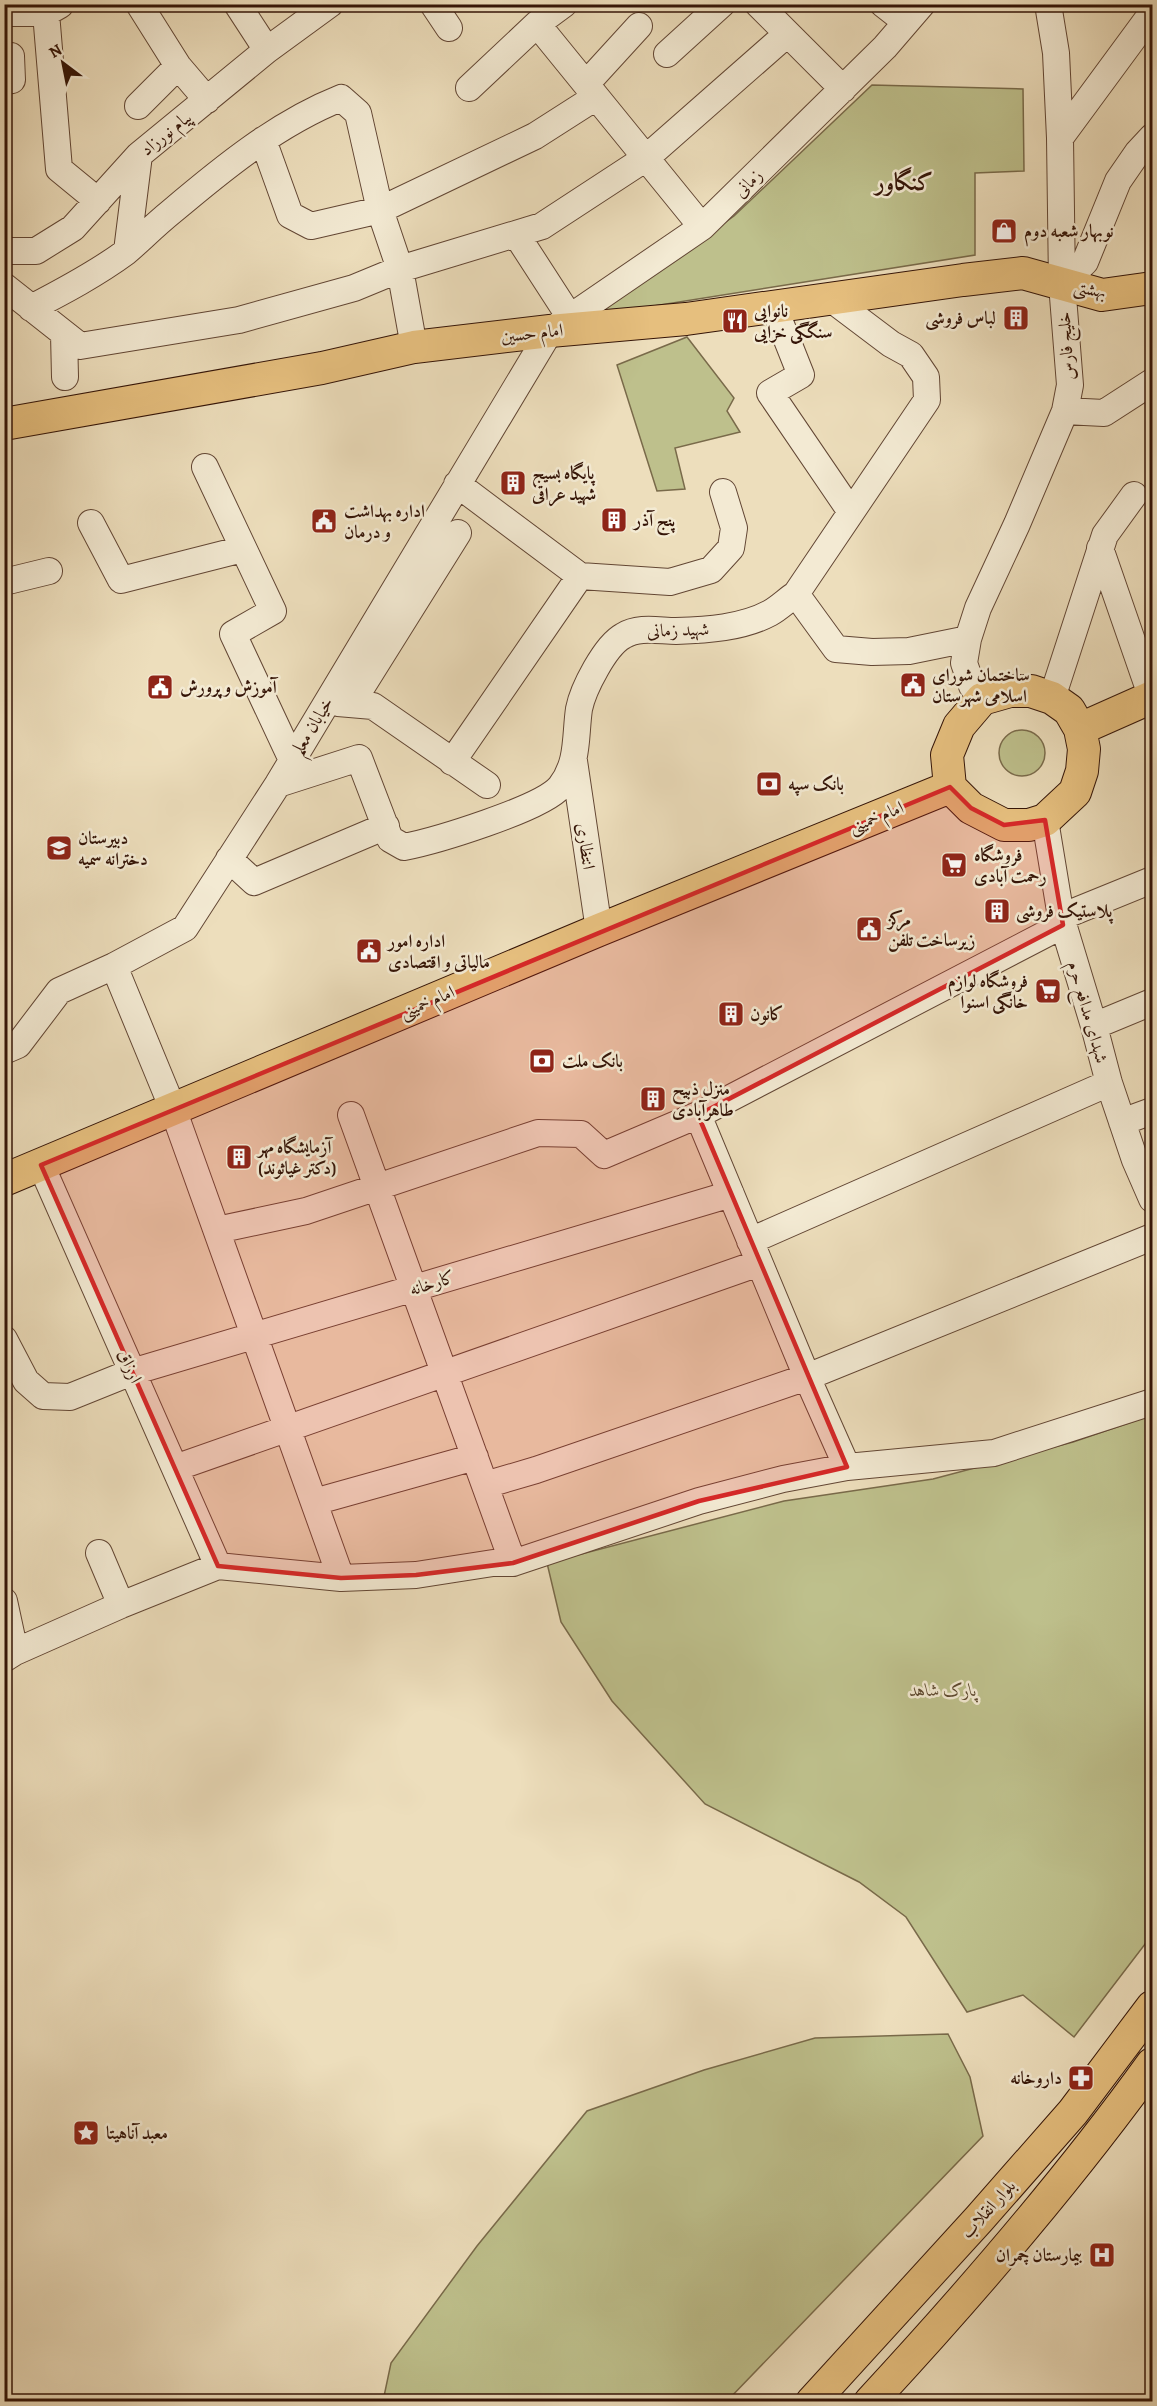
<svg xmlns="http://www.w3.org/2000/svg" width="1157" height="2406" font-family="Alegreya,Amiri,serif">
<rect width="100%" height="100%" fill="#eddebc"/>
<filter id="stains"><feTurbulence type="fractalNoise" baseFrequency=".00333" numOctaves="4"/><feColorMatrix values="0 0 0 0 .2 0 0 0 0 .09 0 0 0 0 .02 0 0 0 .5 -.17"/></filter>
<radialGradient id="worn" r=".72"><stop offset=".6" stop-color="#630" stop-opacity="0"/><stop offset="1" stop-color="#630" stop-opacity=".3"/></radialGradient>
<path fill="#bec08c" stroke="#796a4a" stroke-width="1.5" d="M872 85 1023 89 1024 171 975 173V255L597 315 734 216Z
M687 337 734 398 727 411 740 432 675 448 685 489 657 491 617 365Z
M999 753a23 23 0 1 1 46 0a23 23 0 1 1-46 0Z
M1152 1415V1935L1074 2037 1023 1995 967 2012 906 1917 859 1882 705 1804 612 1701 561 1622 547 1563 784 1501 933 1479 1073 1442Z
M948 2034 970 2077 983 2136 727 2401H383L391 2363 477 2246 587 2111 704 2070 815 2038Z"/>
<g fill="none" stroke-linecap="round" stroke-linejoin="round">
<defs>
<path id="minor" d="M139 4 178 66 207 100
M237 4 267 50
M433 4 449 28
M758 4 843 89
M883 4 906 22
M4 13H46L60 5
M46 13 59 169 98 201
M537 24 702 227
M667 54 722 4
M4 81 12 80 11 56
M586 84 639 26
M469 88 537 24 564 4
M138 106 178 66
M1060 138 1152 13
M263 140 290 215 311 226 380 210 535 136 596 97
M516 234 571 319
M4 251H36L73 228 139 155 267 50 330 4
M127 251 139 155
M1062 284 1085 262 1118 181 1138 152 1152 137
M4 286 80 346 239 320 354 288 400 269 542 226 646 158 787 34
M774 307 801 375 770 393 851 512
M31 308C64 291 96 274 126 252 141 239 155 225 171 212 223 168 278 123 341 98L358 113 380 210 400 269 414 347
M64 334 65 377
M1065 411 1104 413 1152 382
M205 467 273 611 233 634 292 760
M457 484 580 576 670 582 711 570 731 548 734 528 723 492
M91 523 121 580 243 549
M1100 548 1152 698
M4 582 49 571
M796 594 836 649 872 652 909 651 968 639
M1052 698 1105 535 1134 495
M982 699 972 686 964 663 968 639 978 608 1017 524 1065 411 1070 385 1062 284 1060 138 1056 53 1048 4
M338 703 373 706 487 785
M351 704 458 533
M574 761 599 930
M452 762 580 576
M278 784 359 758 390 839 404 847C435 841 541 809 560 787 579 763 575 736 579 709 583 689 605 646 623 636 639 626 659 631 676 631 707 630 742 628 770 613 779 608 787 600 796 594L927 400 926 377 911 355 891 344 830 298
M1045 820 1061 917 1094 1026 1109 1083 1135 1160 1152 1199
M229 859 254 882 386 826
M1061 917 1152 880
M114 966 173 1109 341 1578
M1094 1026 1152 1002
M4 1051 18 1045 59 991 114 966 185 928 278 784 550 331 702 227 885 47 922 4
M351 1115 513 1563
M698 1115 807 1377 847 1467
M1122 1122 1152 1111
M41 1165 218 1566
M217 1230 306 1211 538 1133 581 1134 604 1155 698 1115 1063 925
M750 1241 1109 1083
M4 1339 26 1381 43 1396 70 1397 132 1372 731 1194
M175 1468 759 1263
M485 1485 536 1470 807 1377 1152 1237
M314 1502 475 1457
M99 1553 121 1605
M4 1601 15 1652
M4 1659 15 1652 121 1605 218 1566 341 1578 416 1575 493 1563H513L699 1501 783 1479 847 1467 994 1453 1152 1402"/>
<path id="major" d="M4 424 322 368 414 347 550 331 686 319 963 280 1023 273 1102 295 1152 288
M1010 691H1031L1052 698 1069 710 1080 729 1084 749 1082 771 1075 792 1045 820 1029 825H1004L971 808 950 787 947 755 959 726 982 699Z
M1080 729 1152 697
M4 1180 599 930 950 787
M812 2402 979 2219 1073 2112 1152 2007
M870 2402C970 2294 1066 2183 1152 2064"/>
</defs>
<use href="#minor" stroke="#624634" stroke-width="28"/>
<use href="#major" stroke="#341407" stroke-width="34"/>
<use href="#minor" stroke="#f3ead3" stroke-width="26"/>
<use href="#major" stroke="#e6bf7e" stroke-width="32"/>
</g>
<path fill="#d62828" fill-opacity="0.2" stroke="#d62828" stroke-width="4.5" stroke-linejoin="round" d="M950 787 971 808 1004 825 1045 820 1063 925 698 1115 847 1467 699 1501 513 1563 416 1575 341 1578 218 1566 41 1165Z"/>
<defs>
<symbol id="shop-square" viewBox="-11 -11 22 22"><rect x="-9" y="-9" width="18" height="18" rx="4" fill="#8f2418" stroke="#f3ead3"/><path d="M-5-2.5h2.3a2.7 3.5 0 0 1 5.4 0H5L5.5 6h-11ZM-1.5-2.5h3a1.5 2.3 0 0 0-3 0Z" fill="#fff"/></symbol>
<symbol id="building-square" viewBox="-11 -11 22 22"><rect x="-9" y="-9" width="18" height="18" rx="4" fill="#8f2418" stroke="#f3ead3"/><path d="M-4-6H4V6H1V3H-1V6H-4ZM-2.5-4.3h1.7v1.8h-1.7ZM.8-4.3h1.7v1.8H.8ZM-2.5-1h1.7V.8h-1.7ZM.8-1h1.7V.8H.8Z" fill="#fff"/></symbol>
<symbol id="restaurant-square" viewBox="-11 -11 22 22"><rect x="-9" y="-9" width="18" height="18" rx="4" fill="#8f2418" stroke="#f3ead3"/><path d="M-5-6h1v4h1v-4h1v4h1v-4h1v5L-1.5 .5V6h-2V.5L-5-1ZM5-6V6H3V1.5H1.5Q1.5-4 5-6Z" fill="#fff"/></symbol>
<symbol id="civic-square" viewBox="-11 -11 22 22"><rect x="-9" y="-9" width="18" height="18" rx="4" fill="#8f2418" stroke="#f3ead3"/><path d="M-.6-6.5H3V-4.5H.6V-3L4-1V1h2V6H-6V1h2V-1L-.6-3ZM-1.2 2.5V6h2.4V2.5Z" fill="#fff"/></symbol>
<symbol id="bank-square" viewBox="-11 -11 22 22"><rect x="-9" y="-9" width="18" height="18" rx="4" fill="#8f2418" stroke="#f3ead3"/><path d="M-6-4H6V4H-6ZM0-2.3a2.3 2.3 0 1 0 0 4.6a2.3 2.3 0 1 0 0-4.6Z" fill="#fff"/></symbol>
<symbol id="school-square" viewBox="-11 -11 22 22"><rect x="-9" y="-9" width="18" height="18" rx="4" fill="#8f2418" stroke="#f3ead3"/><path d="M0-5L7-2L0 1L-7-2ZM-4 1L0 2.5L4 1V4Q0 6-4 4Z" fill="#fff"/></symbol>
<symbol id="supermarket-square" viewBox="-11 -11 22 22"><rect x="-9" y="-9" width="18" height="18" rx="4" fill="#8f2418" stroke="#f3ead3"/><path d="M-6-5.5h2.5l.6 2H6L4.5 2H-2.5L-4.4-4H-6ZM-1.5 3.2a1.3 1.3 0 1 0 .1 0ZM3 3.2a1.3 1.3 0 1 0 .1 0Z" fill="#fff"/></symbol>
<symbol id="pharmacy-square" viewBox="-11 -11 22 22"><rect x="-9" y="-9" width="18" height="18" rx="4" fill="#8f2418" stroke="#f3ead3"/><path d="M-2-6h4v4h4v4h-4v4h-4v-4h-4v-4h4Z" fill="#fff"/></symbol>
<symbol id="sight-square" viewBox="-11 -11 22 22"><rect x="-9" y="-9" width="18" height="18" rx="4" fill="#8f2418" stroke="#f3ead3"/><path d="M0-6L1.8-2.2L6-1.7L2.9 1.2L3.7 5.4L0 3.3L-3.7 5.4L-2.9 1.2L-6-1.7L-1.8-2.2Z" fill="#fff"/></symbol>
<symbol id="hospital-square" viewBox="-11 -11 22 22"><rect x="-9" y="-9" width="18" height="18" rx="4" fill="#8f2418" stroke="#f3ead3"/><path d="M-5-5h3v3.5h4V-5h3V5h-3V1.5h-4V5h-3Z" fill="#fff"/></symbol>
</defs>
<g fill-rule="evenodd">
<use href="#shop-square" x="989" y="216" width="30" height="30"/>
<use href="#building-square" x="1001" y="303" width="30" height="30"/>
<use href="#restaurant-square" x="720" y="306" width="30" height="30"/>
<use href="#building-square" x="498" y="468" width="30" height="30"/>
<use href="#building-square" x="599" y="505" width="30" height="30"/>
<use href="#civic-square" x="309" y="506" width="30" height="30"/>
<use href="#civic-square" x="898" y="670" width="30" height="30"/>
<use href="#civic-square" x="145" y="672" width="30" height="30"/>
<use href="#bank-square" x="754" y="769" width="30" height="30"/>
<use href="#school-square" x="44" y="833" width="30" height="30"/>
<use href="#supermarket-square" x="939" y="850" width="30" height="30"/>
<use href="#building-square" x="982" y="896" width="30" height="30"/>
<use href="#civic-square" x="854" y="914" width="30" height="30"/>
<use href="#civic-square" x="354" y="936" width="30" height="30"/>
<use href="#supermarket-square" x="1033" y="976" width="30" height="30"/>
<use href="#building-square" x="716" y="999" width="30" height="30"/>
<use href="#bank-square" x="527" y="1046" width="30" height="30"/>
<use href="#building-square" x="638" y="1084" width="30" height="30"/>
<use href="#building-square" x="224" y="1142" width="30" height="30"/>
<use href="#pharmacy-square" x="1066" y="2063" width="30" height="30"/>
<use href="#sight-square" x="71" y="2118" width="30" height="30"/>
<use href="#hospital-square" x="1087" y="2240" width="30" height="30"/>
</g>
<g text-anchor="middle" stroke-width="5" stroke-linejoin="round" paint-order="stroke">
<g font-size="18" fill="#341407" stroke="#f3ead3">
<text transform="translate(166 133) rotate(-39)" y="6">پیام نورزاد</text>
<text transform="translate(748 183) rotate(-45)" y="6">زمانی</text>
<text transform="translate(1090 289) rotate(10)" y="6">بهشتی</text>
<text transform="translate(532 333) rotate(-6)" y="6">امام حسین</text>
<text transform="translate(1066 346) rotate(-94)" y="6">خلیج فارس</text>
<text transform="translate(678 630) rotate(-2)" y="6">شهید زمانی</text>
<text transform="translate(312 726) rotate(-59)" y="6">خیابان معلم</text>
<text transform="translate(876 817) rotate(-22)" y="6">امام خمینی</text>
<text transform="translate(586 846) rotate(82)" y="6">انتظاری</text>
<text transform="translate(427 1002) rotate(-23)" y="6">امام خمینی</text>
<text transform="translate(1088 1012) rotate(74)" y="6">شهدای مدافع حرم</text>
<text transform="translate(432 1283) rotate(-17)" y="6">کارخانه</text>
<text transform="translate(130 1366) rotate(66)" y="6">ارزاق</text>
<text transform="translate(988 2209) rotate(-48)" y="6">بلوار انقلاب</text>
</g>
<g font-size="18" font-weight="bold" fill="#341407" stroke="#f3ead3" text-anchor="start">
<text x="1024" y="237">نوبهار شعبه دوم</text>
<text x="754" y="317">نانوایی<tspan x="754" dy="21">سنگگی خزایی</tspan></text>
<text x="996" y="324" text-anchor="end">لباس فروشی</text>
<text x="532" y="479">پایگاه بسیج<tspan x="532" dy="21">شهید عراقی</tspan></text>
<text x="344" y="517">اداره بهداشت<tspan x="344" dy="21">و درمان</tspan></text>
<text x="634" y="526">پنج آذر</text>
<text x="932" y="681">ساختمان شورای<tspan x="932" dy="21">اسلامی شهرستان</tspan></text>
<text x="180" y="693">آموزش و پرورش</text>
<text x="788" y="790">بانک سپه</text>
<text x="78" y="844">دبیرستان<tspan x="78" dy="21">دخترانه سمیه</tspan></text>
<text x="974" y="861">فروشگاه<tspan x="974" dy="21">رحمت آبادی</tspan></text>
<text x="1016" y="917">پلاستیک فروشی</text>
<text x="888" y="925">مرکز<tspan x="888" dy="21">زیرساخت تلفن</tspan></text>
<text x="388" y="947">اداره امور<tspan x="388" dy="21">مالیاتی و اقتصادی</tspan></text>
<text x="1028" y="987" text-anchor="end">فروشگاه لوازم<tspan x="1028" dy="21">خانگی اسنوا</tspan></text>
<text x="750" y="1020">کانون</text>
<text x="562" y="1067">بانک ملت</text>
<text x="672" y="1095">منزل ذبیح<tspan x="672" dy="21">طاهرآبادی</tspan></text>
<text x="258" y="1153">آزمایشگاه مهر<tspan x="258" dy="21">(دکتر غیاثوند)</tspan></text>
<text x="1062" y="2084" text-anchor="end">داروخانه</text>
<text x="106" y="2139">معبد آناهیتا</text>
<text x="1082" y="2261" text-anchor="end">بیمارستان چمران</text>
</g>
<g font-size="18" font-style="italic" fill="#5d482f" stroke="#f3ead3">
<text x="943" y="1696">پارک شاهد</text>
</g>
<g font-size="24" font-weight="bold" fill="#341407" stroke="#f3ead3">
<text x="904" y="190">کنگاور</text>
</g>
</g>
<rect width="1157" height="2406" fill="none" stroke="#eddebc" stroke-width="24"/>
<rect x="6" y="6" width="1145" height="2394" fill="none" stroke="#341407" stroke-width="3"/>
<rect x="12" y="12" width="1133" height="2382" fill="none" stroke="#341407" stroke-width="1.5"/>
<g transform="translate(63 63) rotate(328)" stroke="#f3ead3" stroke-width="4.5" paint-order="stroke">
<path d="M0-4.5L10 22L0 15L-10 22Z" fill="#341407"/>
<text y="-9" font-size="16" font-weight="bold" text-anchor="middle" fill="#341407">N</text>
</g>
<rect width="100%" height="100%" filter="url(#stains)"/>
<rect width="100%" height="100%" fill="url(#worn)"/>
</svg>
